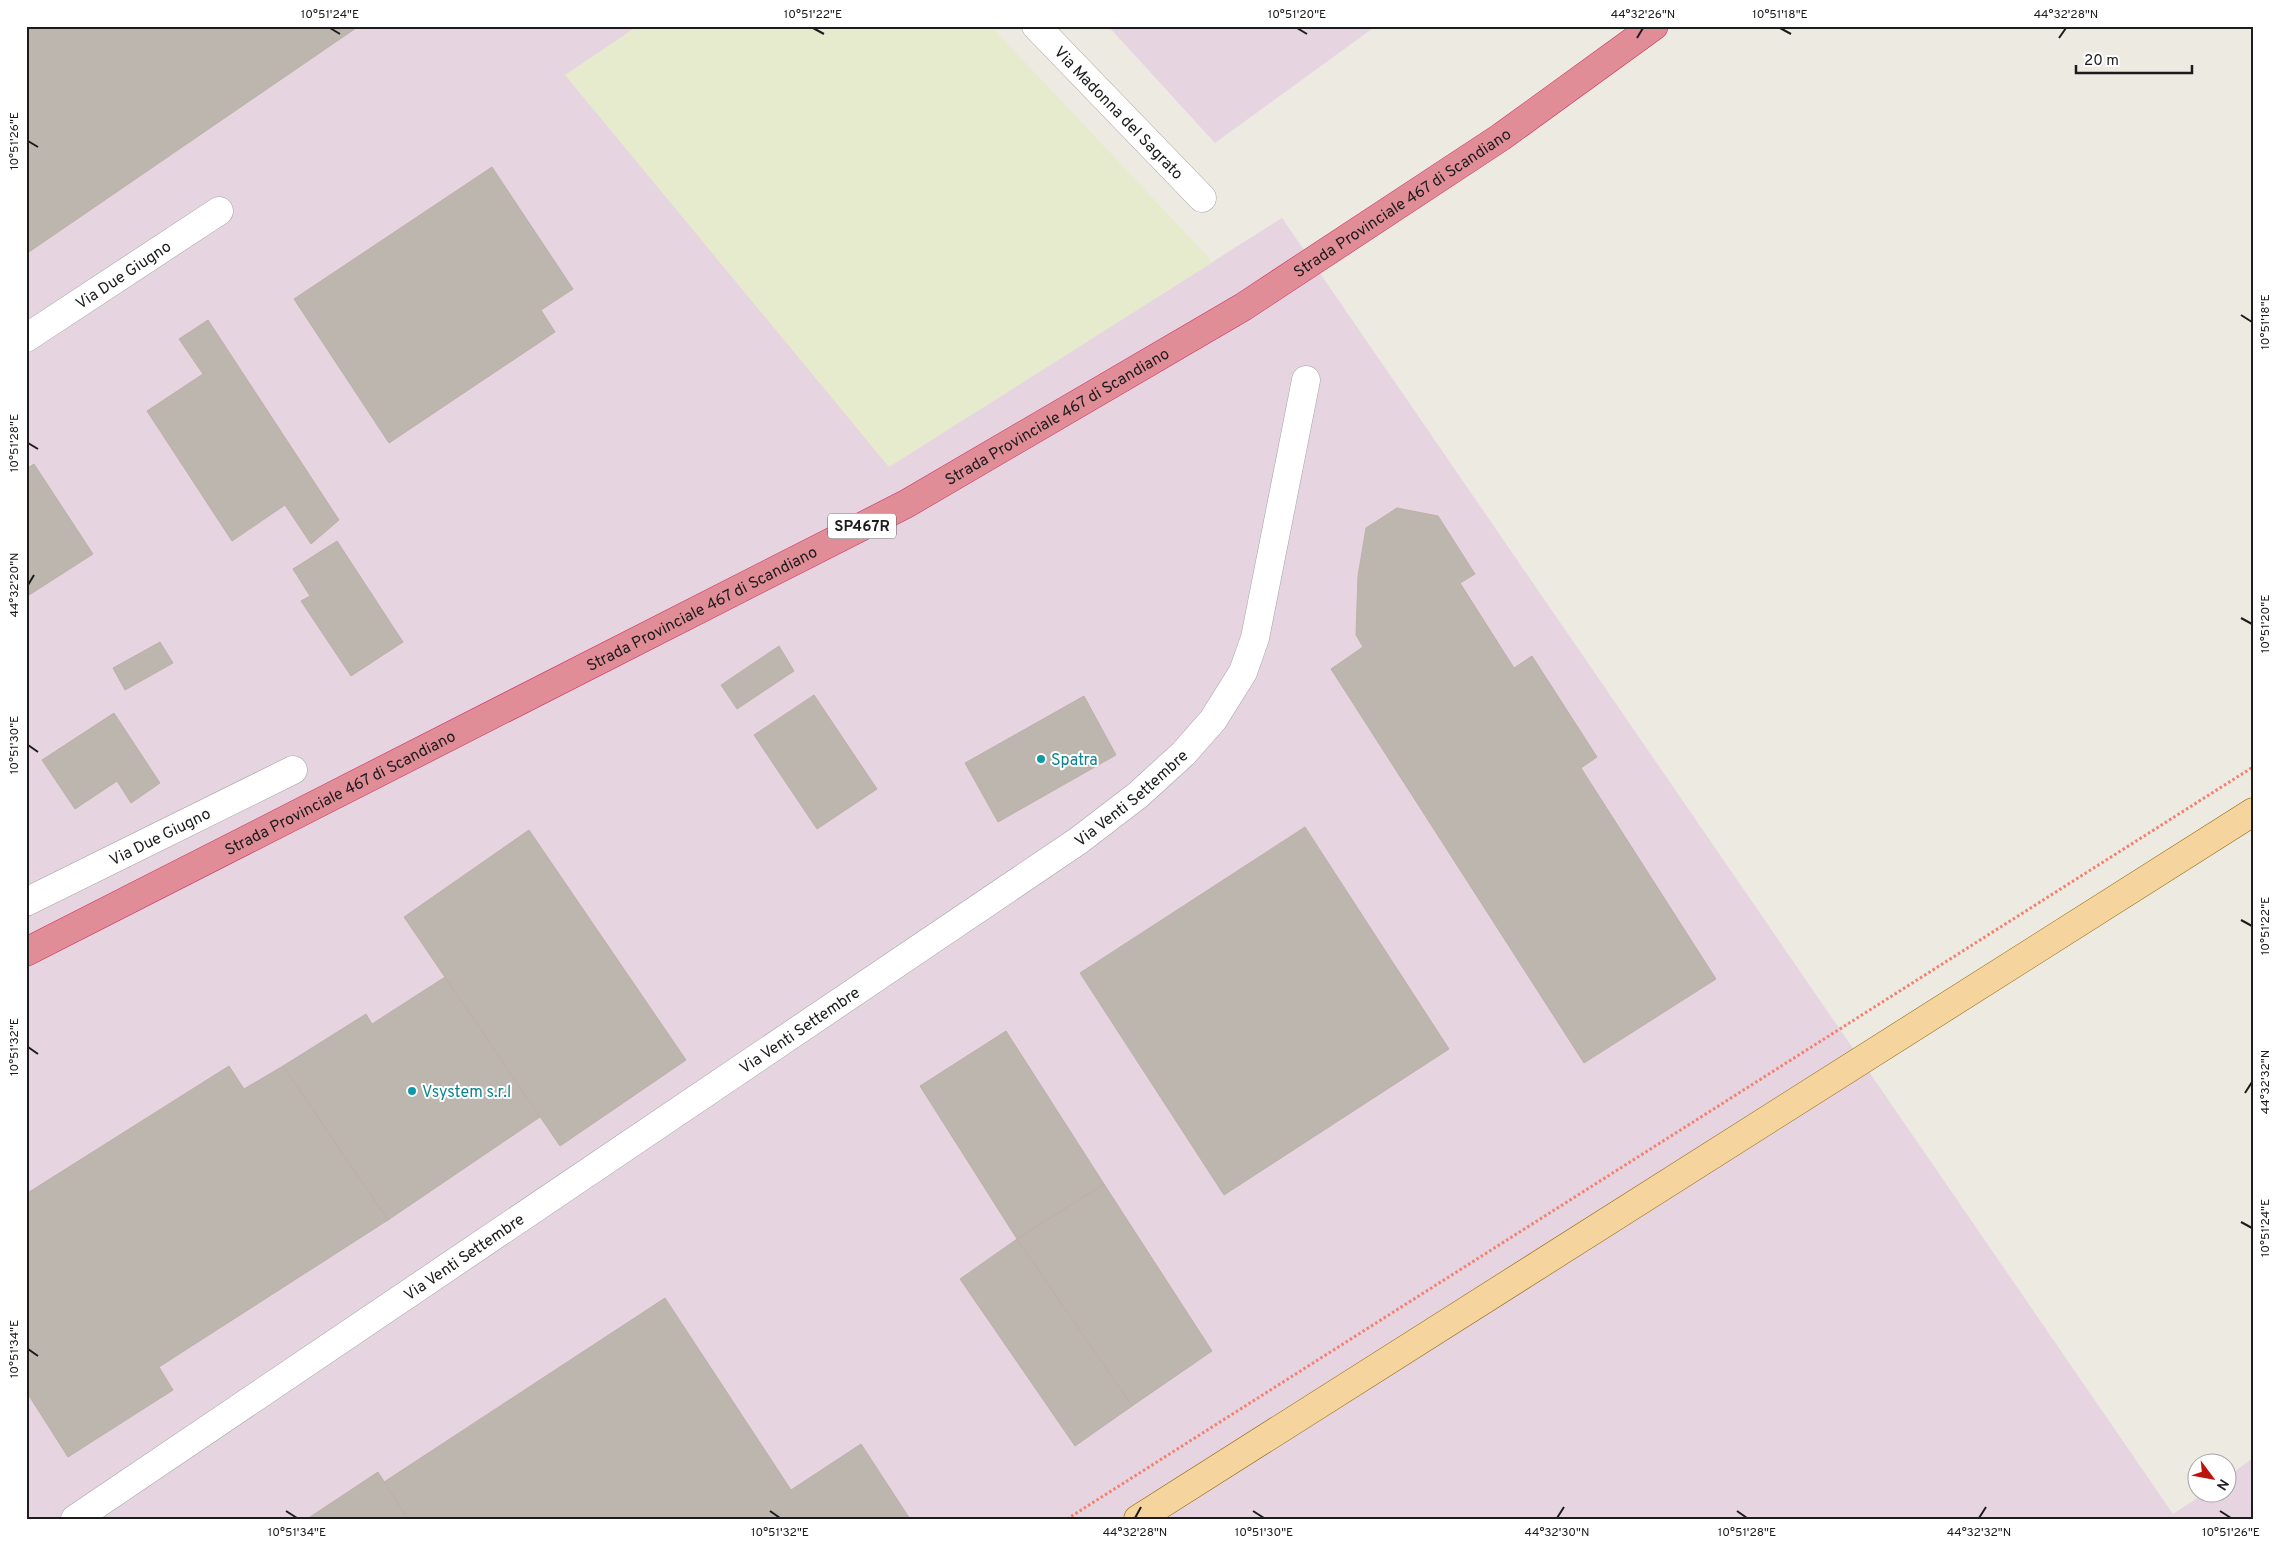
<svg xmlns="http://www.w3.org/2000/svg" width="2279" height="1545" font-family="Overpass,sans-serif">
<rect width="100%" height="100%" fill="#edeae2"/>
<path fill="#e6d4e1" d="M26 26H638L566 75 889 466 1282 218 2173 1514 2205 1493 2226 1492 2227 1477 2253 1458V1519H26Z
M1108 26H1376L1215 143Z"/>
<path fill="#e7ebce" d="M638 26H991L1213 262 889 467 565 75Z"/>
<path fill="#bdb6af" stroke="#bdb1a5" d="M26 26H359L26 254Z
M492 167 573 289 541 310 555 332 389 443 294 299Z
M208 320 339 520 311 544 285 505 232 541 147 411 203 374 179 339Z
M34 464 93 554 26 597V469Z
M1397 508 1438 516 1475 574 1460 583 1514 668 1532 656 1597 757 1581 768 1716 979 1584 1063 1331 669 1363 647 1356 635 1358 576 1366 528Z
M337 541 403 642 351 676 301 601 310 596 293 569Z
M160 642 173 663 125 690 113 668Z
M779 646 794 671 737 709 721 685Z
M814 695 877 789 817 829 754 735Z
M1084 696 1116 755 998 822 965 763Z
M114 713 160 783 131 803 117 781 75 809 42 760Z
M1305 827 1449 1049 1224 1195 1080 973Z
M529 830 686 1060 560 1146 404 917Z
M445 977 540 1117 388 1220 283 1066 366 1014 372 1024Z
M1006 1031 1104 1184 1017 1239 920 1086Z
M229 1066 244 1089 283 1066 388 1220 159 1367 173 1390 68 1457 26 1391V1194Z
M1104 1184 1212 1351 1132 1406 1017 1239Z
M1017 1239 1132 1406 1075 1446 960 1279Z
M665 1298 791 1490 861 1444 910 1519H408L384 1482Z
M378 1472 408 1519H307Z"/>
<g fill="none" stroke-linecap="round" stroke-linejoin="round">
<defs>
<g id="minor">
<path id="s1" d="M1036 26 1202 198"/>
<path id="s2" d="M26 338 219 211"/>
<path id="s3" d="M26 902 293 770"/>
<path id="s4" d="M75 1519 1078 841 1138 795 1183 754 1213 720 1243 672 1255 638 1306 380"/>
</g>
<path id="major" d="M1138 1519 2253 812"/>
<g id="highway">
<path id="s5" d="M26 952 906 504 1243 307 1501 137 1654 26"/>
</g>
</defs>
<use href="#minor" stroke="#a3a3a3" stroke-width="29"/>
<use href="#major" stroke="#8c6608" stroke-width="29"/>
<use href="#highway" stroke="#cd2c5c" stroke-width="29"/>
<path stroke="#f2816e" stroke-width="3" stroke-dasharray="2.5 2.5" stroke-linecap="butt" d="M1067 1519 2253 767"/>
<use href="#minor" stroke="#fff" stroke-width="28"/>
<use href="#major" stroke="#f6d49d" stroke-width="28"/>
<use href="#highway" stroke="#e18d98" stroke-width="28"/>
</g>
<path fill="none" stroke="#1c1c1c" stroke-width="2" d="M330 28 340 34M813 28 824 34M1297 28 1307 34M1780 28 1791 34M1637 38 1643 28M2059 38 2066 28M28 141 38 147M2241 315 2252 322M28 443 38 449M28 585 34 575M2241 618 2252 624M28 745 38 752M2241 920 2252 926M28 1047 38 1054M2245 1093 2252 1082M2241 1222 2252 1228M28 1349 38 1356M286 1511 297 1518M770 1511 780 1518M1253 1511 1264 1518M1737 1511 1747 1518M2220 1511 2231 1518M1135 1518 1141 1507M1557 1518 1564 1507M1979 1518 1986 1507"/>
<g fill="#0f9aa8" stroke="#fff" stroke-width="2">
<circle cx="1041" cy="759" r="5"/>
<circle cx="412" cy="1091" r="5"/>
</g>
<g text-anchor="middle" stroke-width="4" stroke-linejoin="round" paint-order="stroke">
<rect fill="#fff" stroke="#606060" stroke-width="1" x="828" y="513.5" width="68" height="25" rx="4"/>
<g font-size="15" font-weight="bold" fill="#1c1c1c">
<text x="862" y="531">SP467R</text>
</g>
<g font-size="16" fill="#1c1c1c" stroke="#fff">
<text dy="6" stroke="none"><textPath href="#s1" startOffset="120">Via Madonna del Sagrato</textPath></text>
<text dy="6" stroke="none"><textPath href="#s5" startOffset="1568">Strada Provinciale 467 di Scandiano</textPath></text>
<text dy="6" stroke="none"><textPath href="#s2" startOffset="116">Via Due Giugno</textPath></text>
<text dy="6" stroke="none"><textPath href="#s5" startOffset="1162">Strada Provinciale 467 di Scandiano</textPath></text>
<text dy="6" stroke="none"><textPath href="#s5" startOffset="758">Strada Provinciale 467 di Scandiano</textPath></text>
<text dy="6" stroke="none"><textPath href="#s5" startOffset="352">Strada Provinciale 467 di Scandiano</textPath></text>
<text dy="6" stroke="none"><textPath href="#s4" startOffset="1279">Via Venti Settembre</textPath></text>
<text dy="6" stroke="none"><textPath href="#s3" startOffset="149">Via Due Giugno</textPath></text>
<text dy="6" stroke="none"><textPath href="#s4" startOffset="874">Via Venti Settembre</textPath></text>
<text dy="6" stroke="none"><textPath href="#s4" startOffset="469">Via Venti Settembre</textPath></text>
</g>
<g font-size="16" fill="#0d838f" stroke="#fff" text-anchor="start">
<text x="1051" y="765">Spatra</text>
<text x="422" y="1097">Vsystem s.r.l</text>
</g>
</g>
<rect width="2279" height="1545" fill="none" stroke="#ffffff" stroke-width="55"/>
<g transform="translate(2212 1478) rotate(122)"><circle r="24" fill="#ffffff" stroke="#a4a4a4"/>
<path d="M0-4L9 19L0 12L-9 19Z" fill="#bd130a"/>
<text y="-8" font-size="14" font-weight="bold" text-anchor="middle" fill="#1c1c1c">N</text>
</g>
<path d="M2076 65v8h116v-8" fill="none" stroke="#1c1c1c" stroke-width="2.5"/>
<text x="2084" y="65" font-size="15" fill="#1c1c1c" stroke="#ffffff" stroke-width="4" paint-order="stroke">20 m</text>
<rect x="28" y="28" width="2224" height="1490" fill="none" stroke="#1c1c1c" stroke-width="2"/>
<g font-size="12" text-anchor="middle" fill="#1c1c1c">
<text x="330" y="18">10°51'24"E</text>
<text x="813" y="18">10°51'22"E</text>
<text x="1297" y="18">10°51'20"E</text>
<text x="1643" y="18">44°32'26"N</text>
<text x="1780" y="18">10°51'18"E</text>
<text x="2066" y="18">44°32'28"N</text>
<text transform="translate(14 141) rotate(-90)" y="4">10°51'26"E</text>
<text transform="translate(2265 322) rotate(-90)" y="4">10°51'18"E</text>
<text transform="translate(14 443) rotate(-90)" y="4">10°51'28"E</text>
<text transform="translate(14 585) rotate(-90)" y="4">44°32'20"N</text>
<text transform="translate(2265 624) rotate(-90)" y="4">10°51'20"E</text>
<text transform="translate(14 745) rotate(-90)" y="4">10°51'30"E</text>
<text transform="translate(2265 926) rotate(-90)" y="4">10°51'22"E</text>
<text transform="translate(14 1047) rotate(-90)" y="4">10°51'32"E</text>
<text transform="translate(2265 1082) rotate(-90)" y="4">44°32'32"N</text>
<text transform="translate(2265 1228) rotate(-90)" y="4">10°51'24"E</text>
<text transform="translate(14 1349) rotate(-90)" y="4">10°51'34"E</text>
<text x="297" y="1536">10°51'34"E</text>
<text x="780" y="1536">10°51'32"E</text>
<text x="1135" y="1536">44°32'28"N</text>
<text x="1264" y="1536">10°51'30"E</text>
<text x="1557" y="1536">44°32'30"N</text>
<text x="1747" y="1536">10°51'28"E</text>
<text x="1979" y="1536">44°32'32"N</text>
<text x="2231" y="1536">10°51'26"E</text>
</g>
</svg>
